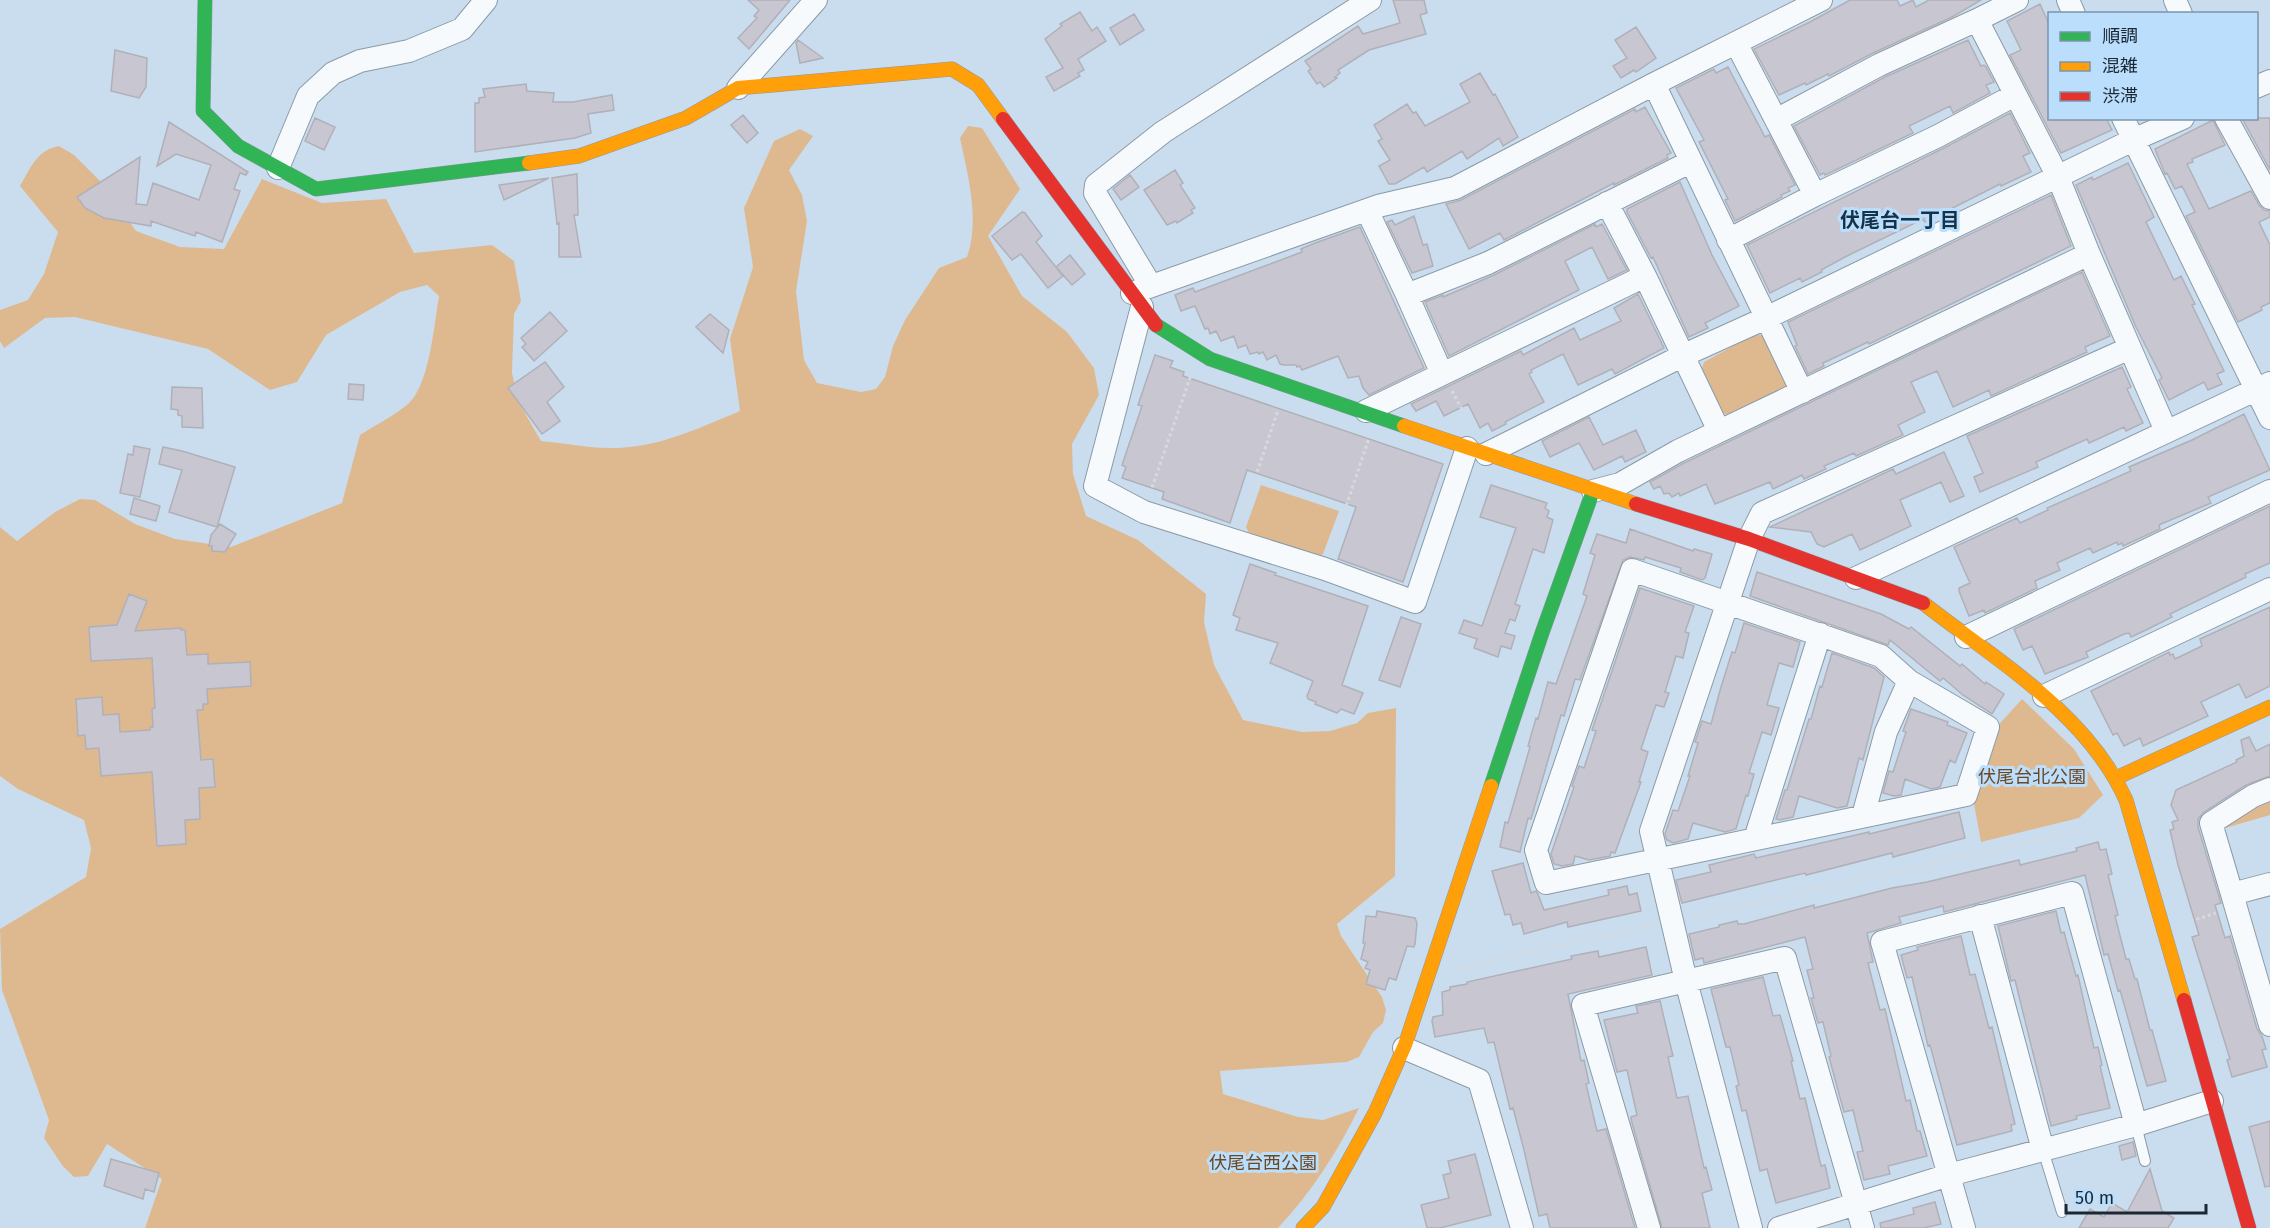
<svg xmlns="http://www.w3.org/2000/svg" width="2270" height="1228" font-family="'Fira Sans','Noto Sans JP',sans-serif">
<rect width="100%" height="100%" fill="#caddee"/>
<path fill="#deb990" d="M968 126 982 128 1020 189 988 236 1022 296 1067 332 1094 368 1099 395 1072 444 1073 474 1086 516 1138 540 1206 594 1204 622 1214 665 1243 720 1302 732 1330 731 1357 723 1368 713 1396 708 1395 876 1337 924 1341 936 1382 997 1386 1010 1383 1023 1373 1032 1359 1057 1347 1062 1220 1071 1223 1094 1298 1117 1323 1120 1359 1108C1338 1151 1311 1193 1278 1228H145L162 1179 107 1144 88 1176 74 1177 62 1165 44 1138 49 1120 2 990 0 929 86 877 91 848 84 820 18 789 0 776V527L17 541 55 512 80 499 95 500 135 524 175 539 231 547 342 503 360 435C374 426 399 413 410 402 430 381 434 324 439 296L427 285 400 292 326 335 297 382 270 390 208 349 75 317 45 318 4 348 0 341V310L28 300 44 274 58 232 20 186C32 166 36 151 59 146L74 155 105 186 136 231 180 247 224 249 262 179 322 203 386 199 414 253 492 245 514 261 521 301 514 314 512 373 519 403 541 441C564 443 587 448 610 448 656 449 699 428 740 411L730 339 753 267 744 208 774 141 800 129 813 136 789 170 802 195 807 221 796 291 804 360 817 383 861 392 876 389 885 377 893 346 905 320 939 268 967 257C980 219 968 176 960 138Z
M1755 334 1765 336 1787 382 1784 390 1730 416 1721 412 1701 371 1704 362Z
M1261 485 1339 511 1323 554 1316 559 1249 533 1246 527Z
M2022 699 2074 749 2103 795 2079 818 1981 842 1974 804 1975 789 1994 730Z
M2270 797V815L2222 829Z"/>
<path fill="#c8c7d1" stroke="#b0b0b9" stroke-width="1.5" d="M748 0H790L749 49 738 38 757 18 754 16 759 10Z
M1393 0H1424L1427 13 1420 15 1426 34 1369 50 1338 70 1340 73 1335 77 1337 78 1324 87 1320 82 1317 84 1308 71 1311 69 1305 61 1358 26 1363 34 1400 23Z
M1850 0H1897L1900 6 1913 0 1916 7 1929 0H1981L1952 17 1873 53 1829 76 1828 74 1806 85 1805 83 1779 95 1754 49 1810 22Z
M2040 4 2049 24V118H2106L2112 130 2061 153 2010 55 2021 50 2007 21Z
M1080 12 1092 31 1097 27 1106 41 1078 59 1084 70 1078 73 1080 76 1054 91 1046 77 1063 68 1045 39 1062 26 1060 24Z
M1134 14 1144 30 1120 45 1110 28Z
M1636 27 1656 58 1636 72 1634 70 1621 78 1613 66 1627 58 1615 40Z
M798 40 823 58 800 63 796 43Z
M1968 40 1981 66 1984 65 1986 67 1994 82 1986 85 1990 93 1953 113 1950 106 1909 126 1913 133 1825 175 1824 173 1820 175 1794 126 1885 77Z
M115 50 147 58 146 87 139 98 111 91Z
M1728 67 1765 137 1769 135 1795 185 1788 188 1790 191 1781 195 1782 197 1735 221 1725 200 1728 199 1699 142 1704 140 1676 88 1714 69 1716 73Z
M1480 73 1493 95 1495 94 1518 137 1503 146 1499 138 1467 159 1462 151 1427 172 1424 167 1395 184H1389L1379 166 1390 160 1378 141 1382 139 1374 125 1407 104 1413 113 1416 112 1425 126 1470 102 1460 84Z
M526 84 527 91 554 93 553 102H573L612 95 614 110 588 114 591 133 575 138 475 152V103H479V98L485 97 483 89Z
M1645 107 1671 153 1667 155 1668 158 1614 185V183L1504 240 1500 233 1469 249 1446 204 1461 200 1635 109 1636 112Z
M2010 113 2030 153 2023 156 2031 172 2001 186 2000 184 1925 222 1923 219 1847 256 1821 270 1822 272 1802 282 1800 278 1770 293 1747 245 1944 148Z
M743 115 758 133 747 143 731 125Z
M315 118 335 127 324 150 305 141Z
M2242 118H2270V170Z
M2213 120 2225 145 2192 159 2193 162 2187 164 2209 209 2251 191 2259 205 2264 210 2270 211V217L2259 222 2270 245V303L2261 307 2262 310 2238 322 2186 216 2195 212 2182 186 2175 189 2167 173 2165 174 2155 149Z
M169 122 248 172 246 175 240 173 234 189 240 191 222 242 196 232 195 236 151 221V226L104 218 85 208 77 197 140 157 136 204 147 205 153 183 199 200 211 165 176 154 157 166Z
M2128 163 2154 217 2146 222 2174 280 2181 276 2195 304 2192 305 2224 371 2217 374 2222 384 2208 390 2204 382 2169 400 2159 380 2162 378 2135 325 2076 185 2092 177 2093 180Z
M1175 170 1183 183 1180 185 1195 208 1191 210 1193 213 1177 223 1176 221 1167 225 1144 190Z
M577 174 578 215H574L581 257H559V223L557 224 552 178Z
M1130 175 1139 187 1121 200 1113 189Z
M549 178 504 200 499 185Z
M1680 182 1712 255 1739 306 1705 323 1708 328 1689 337 1653 257 1651 258 1627 212V209Z
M2051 195 2071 246 1869 344 1868 342 1823 363 1824 366 1808 374 1795 346 1797 345 1788 322Z
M1022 212 1025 213 1042 236 1036 242 1063 276 1048 288 1021 254 1012 260 992 236Z
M1414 216 1423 245 1427 244 1433 266 1412 273 1387 222 1392 220 1395 225Z
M1595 224 1596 227 1602 224 1627 270 1608 279 1592 247 1565 261 1579 290 1449 356 1425 302 1443 295V297L1494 275Z
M1360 227 1424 368 1369 395 1363 388 1359 376 1348 378 1338 356 1302 370 1300 366 1297 367 1296 365H1284L1280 364 1276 355 1267 360 1263 352 1259 354 1258 352 1250 354 1246 345 1238 348 1234 336 1221 341 1216 331 1210 334 1208 328 1205 329 1195 306 1181 311 1175 295 1193 288 1195 292 1302 252 1301 249 1315 243Z
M1070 255 1085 274 1072 285 1056 267Z
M2082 272 2110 336 2085 347 2087 352 1991 396 1989 390 1953 407 1937 371 1911 382 1925 412 1898 425 1903 435 1856 456 1854 453 1824 466 1826 469 1804 479 1802 475 1773 489 1770 482 1715 504 1706 484 1680 496 1679 493 1672 497 1669 493 1664 494 1660 486 1654 489 1650 482 1684 463Z
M1638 294 1664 348 1615 374 1612 369 1578 385 1563 354 1531 370 1532 372 1529 374 1544 402 1505 422 1506 424 1492 431 1488 423 1480 428 1468 404 1444 416 1436 401 1416 411 1411 404 1521 351 1523 355 1574 328 1580 340 1621 321 1614 308Z
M550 312 567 331 534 361 522 347 526 344 521 338Z
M710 314 729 330 723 353 696 327Z
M1155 355 1173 361 1170 367 1184 372 1183 376 1443 464 1403 582 1338 559 1356 507 1247 470 1230 523 1162 499 1164 492 1122 478 1126 467 1122 465 1142 406 1138 405Z
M545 362 564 387 547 402 560 421 542 434 508 388Z
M2122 367 2131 387 2127 389 2143 423 2126 431 2124 427 2089 443 2087 439 2036 462 2038 467 1980 492 1974 477 1983 473 1967 436Z
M349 384 364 385 363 400 348 399Z
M172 387 202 388 203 428 182 427V416L178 415V410L171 409Z
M2244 414 2270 470 2208 497 2211 503 2161 524 2159 525 2160 529 2123 546 2122 543 2118 545 2117 542 2093 553 2090 548 2057 563 2060 570 2035 581 2037 588 1985 613 1984 610 1969 616 1959 591V588L1970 583 1954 547 2017 518 2020 523 2048 510 2047 508 2131 471 2129 467 2192 440Z
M1589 417 1603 445 1636 430 1646 452 1625 462 1622 456 1594 470 1579 443 1550 457 1542 441Z
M134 446 150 449 140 497 120 493 128 454 133 455Z
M163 447 182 451 235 467 217 527 169 512 182 470 159 464Z
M1944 452 1964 496 1950 502 1941 482 1900 500 1911 526 1860 550 1852 534 1824 547 1817 544 1811 532 1770 527 1893 469 1896 474Z
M1491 485 1547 503 1545 508 1549 511 1547 517 1553 520 1544 553 1533 549 1515 604 1520 606 1515 621 1510 619 1505 633 1515 636 1511 649 1501 646 1498 657 1474 648 1477 639 1459 633 1464 620 1482 626 1516 528 1480 517Z
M134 498 160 506 156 521 130 514Z
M2270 506V563L2245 574 2246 577 2170 614 2172 617 2146 630 2131 637 2129 633 2124 634 2086 652 2088 657 2045 674 2032 646 2023 650 2014 629Z
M220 524 236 534 225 552 212 551V546H209L211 535Z
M1630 529 1693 551 1694 549 1712 554 1705 578 1702 580 1680 572 1681 568 1645 557 1644 560 1630 557 1623 560 1580 680 1575 679 1564 716 1561 715 1531 819 1528 818 1520 852 1500 847 1505 822 1508 823 1530 747 1528 746 1536 718 1538 719 1548 682 1556 684 1587 596 1583 594 1595 555 1590 553 1597 534 1626 543Z
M1250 564 1276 573 1275 575 1368 606 1342 685 1363 693 1354 714 1341 709 1337 713 1315 704 1316 702 1308 699 1307 696 1313 681 1270 663 1278 643 1236 630 1240 618 1233 615Z
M1757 572 1881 614 1909 629 1911 627 1960 666 1962 664 1985 684 1986 682 2004 694 1992 714 1963 695 1943 678 1940 681 1890 640 1888 645 1750 596Z
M1640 588 1694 606 1685 632 1689 633 1683 658 1676 656 1665 692 1669 693 1664 707 1656 705 1654 710 1641 749 1648 752 1639 782H1641L1615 853 1611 852 1610 856 1589 860 1575 856 1573 864 1562 866 1554 864 1551 854 1574 787 1572 786 1579 766 1584 768 1596 731 1592 730Z
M129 594 147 601 135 631 181 628V630H185L187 655 208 654V664L250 662 251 686 207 689 208 704H203V710H197L201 760 213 759 215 787 199 788 200 819 185 820 186 844 157 846 152 772 101 776 99 748 86 749 85 735 78 736 76 699 102 697 103 715 119 714 120 732 150 730V727H153L152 709 155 708 152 658 91 661 89 627 117 625Z
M2270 607V686L2246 698 2239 684 2201 702 2208 716 2143 746 2140 738 2124 746 2117 733 2113 735 2091 691 2169 652 2170 655 2173 654 2175 659 2202 646 2200 639Z
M1401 617 1421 624 1400 687 1379 680Z
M1744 623 1800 642 1793 667 1779 663 1767 705 1779 708 1771 735 1762 732 1749 773 1754 774 1748 796 1746 795 1736 829 1725 832 1693 823 1688 839 1673 843 1667 840 1665 834 1673 810 1678 811 1690 776H1688L1698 743 1695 742 1702 721 1711 724 1721 687 1732 652 1735 653Z
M1832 653 1874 668 1884 677 1863 760 1859 758 1847 806 1837 808 1799 796 1793 817 1780 820 1776 819 1785 790H1787L1809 719H1811L1820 686 1822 687Z
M1911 709 1948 722 1947 725 1967 733 1955 763 1950 760 1940 787 1931 789 1905 779 1901 795 1894 796 1883 793 1889 771 1893 772 1906 732 1903 731Z
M2249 737 2256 751 2270 744V776L2246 785 2204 812 2198 819V827L2221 903 2215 905 2225 938 2230 936 2257 1029 2262 1036 2266 1049 2262 1050 2267 1067 2232 1077 2227 1060 2230 1059 2192 937 2199 935 2178 865 2170 830 2174 829 2172 822 2178 820 2171 805 2176 790 2237 762 2236 760 2244 756 2241 740Z
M1959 812 1965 838 1893 857 1892 853 1806 875 1805 873 1682 903 1676 880 1711 872 1709 865 1754 854 1756 858 1869 832V834Z
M2098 842 2100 850 2106 849 2112 874 2108 875 2118 915 2115 916 2126 959H2129L2135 979H2137L2150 1030H2152L2166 1081 2147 1086 2120 990 2118 991 2108 954 2104 955 2085 875 1944 912 1943 906 1899 917 1901 923 1867 933 1873 962 1868 963 1880 1010 1885 1009 1906 1101 1910 1100 1917 1131H1920L1927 1156 1888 1166 1890 1174 1864 1180 1857 1152 1863 1151 1853 1110 1844 1112 1829 1057 1831 1056 1823 1022 1818 1023 1811 998H1814L1807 970 1813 969 1805 937 1704 963 1703 958 1695 960 1689 934 1719 927V925L1737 921 1738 924H1744L1814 905V908L1892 888 1927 882 2019 860 2020 865 2077 851 2076 848Z
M1523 863 1531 893 1536 891 1538 894 1544 910 1609 895 1608 890 1627 886 1629 895 1637 893 1641 911 1568 927 1567 922 1524 934 1521 923 1513 925 1510 914 1505 915 1492 871Z
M1377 911 1415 918 1417 923 1415 944 1414 947 1407 946 1396 980 1389 978 1385 990 1366 984 1370 970 1365 968 1368 962 1361 959 1365 943H1363L1366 916 1376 917Z
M2056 911 2061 933 2064 932 2076 976 2078 975 2094 1048 2098 1047 2102 1065 2100 1066 2110 1108 2076 1116 2077 1119 2051 1126 2015 980 2011 981 1998 926Z
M1961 936 1970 975 1975 974 1989 1028 1992 1027 2015 1124 2011 1125 2012 1131 1957 1145 1930 1045 1928 1046 1912 977 1907 978 1901 955 1918 950 1917 947Z
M1646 947 1652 975 1568 994 1581 1061 1584 1060 1589 1083 1586 1084 1597 1131 1606 1129 1635 1228H1550L1547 1214 1539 1216 1524 1150 1513 1108 1510 1109 1494 1042 1488 1043 1484 1028 1435 1037 1432 1021 1433 1017 1443 1015 1442 992 1450 990V987L1467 984V982L1572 959 1571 956 1598 951 1599 957Z
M1763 977 1773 1016 1780 1015 1793 1061H1791L1800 1099 1805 1098 1821 1166 1825 1165 1830 1188 1776 1203 1767 1169 1760 1171 1746 1110 1742 1111 1736 1086 1739 1085 1730 1047H1726L1711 989Z
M1660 1001 1673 1056 1668 1057 1677 1098 1688 1096 1704 1168 1706 1167 1712 1190 1702 1193 1710 1228H1662L1632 1123 1631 1117 1637 1115 1627 1070 1617 1072 1604 1020 1638 1013 1636 1006Z
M2270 1121V1186L2265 1187 2249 1127Z
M2133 1142 2136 1156 2122 1160 2119 1146Z
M1475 1154 1491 1215 1440 1228H1427L1421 1205 1449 1198 1443 1175 1451 1173 1448 1161Z
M111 1159 159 1173 154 1192 145 1189 143 1199 104 1186Z
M2150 1169 2162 1211 2174 1218 2168 1228H2079L2090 1209 2104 1217 2112 1203 2127 1212Z
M1935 1202 1941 1224 1924 1228H1881L1880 1223 1914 1214 1913 1208Z"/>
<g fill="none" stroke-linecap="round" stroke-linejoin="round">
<defs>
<path id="lane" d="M2136 1125 2145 1161
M2043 1150 2062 1212"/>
<path id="street" d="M2017 0 1977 20 2058 177 2089 254
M2068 0 2074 14
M2175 0 2181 14
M1654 84 1802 392
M2256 87 2270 81
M738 88 816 0
M2123 118 2270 418
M2226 118 2270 198
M1776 120 1879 65 1977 20
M278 168 308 96 333 73 360 61 409 51 462 29 486 0
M1815 195 1938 136 2015 95
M1607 203 1645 276
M1367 210 1407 295 1488 263 1690 162
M1728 240 1815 195 1736 43
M1151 286 1095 193 1096 185 1163 132 1370 0
M1132 293 1378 206 1455 188 1654 84 1821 0
M1407 295 1442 374
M1142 307 1095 486 1144 512 1325 569 1415 602 1467 448
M2130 348 2166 431
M1366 411 1645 276 1719 431
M1486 454 1682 356 1766 318 2133 140 2183 118
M1593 491 1620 484 1678 451 2089 254 2130 348 1762 513 1749 539 1651 831 1686 981 1751 1228
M1632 570 1881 656 1909 681 1988 727 1966 795 1546 883 1536 850Z
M1856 578 2270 383
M1966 637 2270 491
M2044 696 2270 589
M1863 816 1886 732 1909 681
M1755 839 1820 634
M2270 884 2232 894 2270 1025
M2232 894 2211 823 2253 796 2270 789
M1980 916 2043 1150
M1404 1048 1479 1080 1522 1228
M1649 1228 1583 1005 1785 958 1863 1228
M1779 1228 1949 1175 2136 1125 2212 1101
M1964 1228 1882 942 2072 893 2136 1125"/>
<path id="fast" d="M205 0 203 111 238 146 316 189 529 163
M1156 325 1210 359 1404 426
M1491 786 1542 633 1593 491"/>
<path id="slow" d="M529 163 579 156 686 118 738 88 952 69 978 85 1003 119
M1404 426 1636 504
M1923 603C1996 660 2087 713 2126 800L2184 1000
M2116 778 2270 707
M1303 1228 1323 1207 1375 1113 1405 1045 1491 786"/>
<path id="jam" d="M1003 119 1156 325
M1636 504 1749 539 1923 603
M2184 1000 2249 1228"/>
</defs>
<use href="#lane" stroke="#8b9aa7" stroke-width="12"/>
<use href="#street" stroke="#8b9aa7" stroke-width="24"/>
<use href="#fast" stroke="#8b9aa7" stroke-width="15"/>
<use href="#slow" stroke="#8b9aa7" stroke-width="15"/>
<use href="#jam" stroke="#8b9aa7" stroke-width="15"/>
<path stroke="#d4dae0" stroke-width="3" stroke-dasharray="3 3" stroke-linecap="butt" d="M1452 391 1469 422
M1150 493 1191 375
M1240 523 1278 410
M1331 551 1369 438
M1692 917 2086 829
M2185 923 2216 913
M1458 968 1654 925"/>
<use href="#lane" stroke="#f7fafc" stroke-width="10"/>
<use href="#street" stroke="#f7fafc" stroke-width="22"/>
<use href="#fast" stroke="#30b455" stroke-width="14"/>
<use href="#slow" stroke="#ff9f0a" stroke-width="14"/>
<use href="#jam" stroke="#e5322d" stroke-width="14"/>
</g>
<g text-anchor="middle" stroke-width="6" stroke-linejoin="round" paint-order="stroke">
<g font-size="18" fill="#6c4822" stroke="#bbdefd">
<text x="2032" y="783">伏尾台北公園</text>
<text x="1263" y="1169">伏尾台⻄公園</text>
</g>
<g font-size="20" font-weight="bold" fill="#14334b" stroke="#bbdefd">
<text x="1900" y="227">伏尾台一丁目</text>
</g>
</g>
<rect x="2048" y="12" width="210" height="108" fill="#bbdefd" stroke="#7b95ad" stroke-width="1.5"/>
<rect x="2060" y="32" width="30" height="9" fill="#30b455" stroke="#7b95ad" stroke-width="1.5"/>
<text x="2102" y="42" font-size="18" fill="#1b2834">順調</text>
<rect x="2060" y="62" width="30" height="9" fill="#ff9f0a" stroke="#7b95ad" stroke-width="1.5"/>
<text x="2102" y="72" font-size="18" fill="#1b2834">混雑</text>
<rect x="2060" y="92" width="30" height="9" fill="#e5322d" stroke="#7b95ad" stroke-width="1.5"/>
<text x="2102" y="102" font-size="18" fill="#1b2834">渋滞</text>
<path d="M2066 1204v9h140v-9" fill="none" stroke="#1b2834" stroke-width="3"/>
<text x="2075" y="1204" font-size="18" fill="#1b2834" stroke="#bbdefd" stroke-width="4.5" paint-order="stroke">50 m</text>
</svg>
